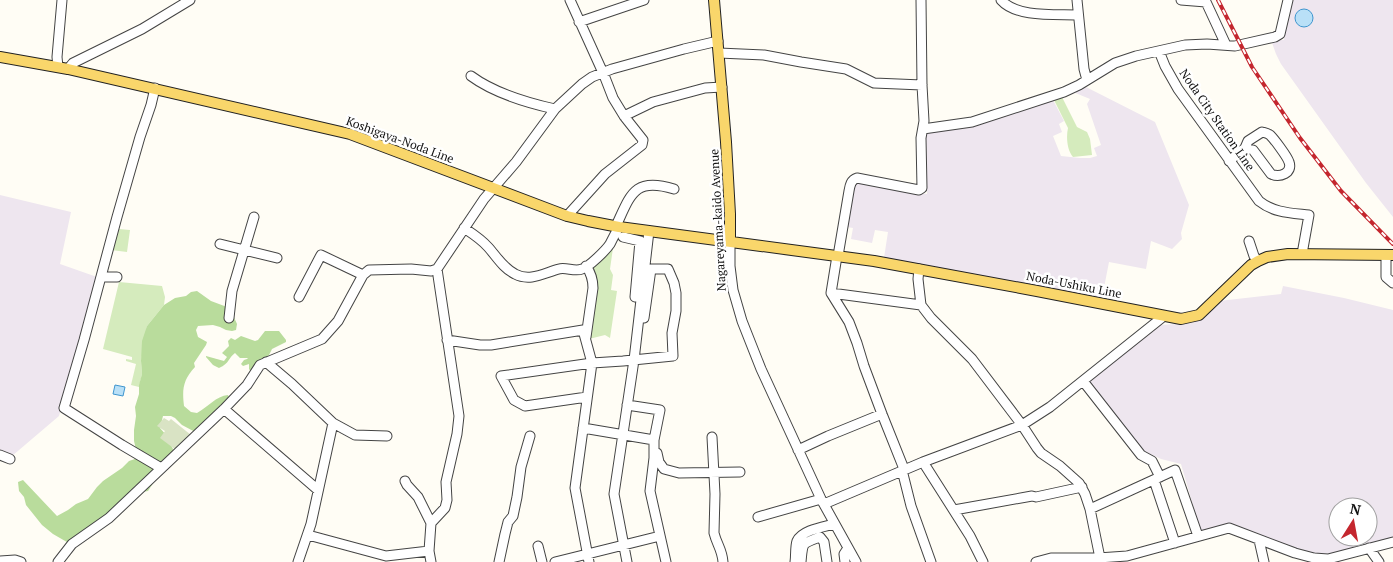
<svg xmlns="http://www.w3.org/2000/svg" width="1393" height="562" font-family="'PT Serif',serif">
<rect width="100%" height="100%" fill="#fffdf5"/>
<path fill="#eee6ef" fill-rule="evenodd" d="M1291 0H1393V217L1366 183 1281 64 1276 54 1271 40H1284L1285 28Z
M1084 86 1155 122 1189 205 1181 233 1182 239 1172 249 1151 241 1146 269 1109 262 1102 298 884 258 888 232 875 230 872 243 851 239 853 228 847 227 854 184 857 182 927 194 926 135 927 133 975 125 1053 100 1064 121 1059 124 1062 132 1053 136 1061 156 1080 158H1090L1097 156 1094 148 1101 145 1087 104 1090 99 1073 92Z
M0 195 71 212 60 264 97 277 59 416 12 456 0 451Z
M1283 286 1344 298 1393 310V537L1328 555H1314L1231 526 1201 533 1181 464 1161 459 1144 451 1125 433 1088 382 1152 330 1160 325 1192 323 1203 317 1219 301 1281 294ZM1338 507H1368V537H1338Z"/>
<path fill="#d5ebbd" d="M1062 97 1077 127 1087 132 1090 139 1092 155 1073 157C1067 150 1066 137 1068 128L1054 100Z
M119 229 130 230 127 252 111 250 116 231Z
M610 248H613L610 269 613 275 611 290 617 291 610 338 605 335 589 339 590 269Z
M119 282 162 286 165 297 164 305 147 326 141 361 142 374 139 387 131 385 136 364 126 361V359L132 360V357L103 349Z"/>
<path fill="#b9dc9c" d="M197 291 211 301 227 307 233 315 237 324 236 330 232 331 226 330 220 327 213 325 198 326 196 330 198 337 207 342 206 345 194 363 195 367C183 380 182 389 184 406L191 412 197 413C208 407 216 396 228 395L230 400 197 433 182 425 175 418 171 416H163L160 428 166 435 174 451 148 491 142 492 95 534 85 538 72 545 53 534 42 525 26 505 24 497 19 491 18 482 23 480 57 516 68 510 76 504 88 499 97 487 103 481 122 468 129 461 138 458 134 441V430L136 416 135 407 139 394V385L142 374 141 361 142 341 147 326 164 305 175 298 186 296 191 292Z
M265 331H279L286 340V342L272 349 269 355 252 374 249 369V364L243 366 241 364 244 360 247 359 248 358H240L235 353C228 358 230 363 219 368L213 365 206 357V356L224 361 227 357 222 353 229 346 228 341 231 338 235 340 241 336 255 341 258 340Z"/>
<path fill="#d9e3c4" d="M164 418 169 421 171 419 191 435 176 450 160 438 165 431 157 426Z"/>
<path fill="#b9e0f7" stroke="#3f96cf" d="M1295 18a9 9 0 1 1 18 0a9 9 0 1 1-18 0Z
M115 385 125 387 123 396 113 394Z"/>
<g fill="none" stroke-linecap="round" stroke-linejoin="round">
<defs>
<path id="minor" d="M1001 0C1017 18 1056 14 1078 15
M1077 0 1084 69 1087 80
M1181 0 1206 2 1226 45
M579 22 644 0
M1159 51 1165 66 1178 89 1259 201C1274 213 1291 213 1309 215L1302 254
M719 53 764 55 801 62 846 69 874 83 922 85
M58 67 57 57 62 0
M68 69 73 63 142 29 190 0
M471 76C494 93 528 103 555 109
M155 88 151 105 140 137 117 217 84 340 64 408 122 445 161 468
M624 116 653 102 705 88 722 87
M923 129 972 122 1064 92 1079 85 1115 63 1136 56 1185 45 1207 44 1235 46 1275 37 1280 34 1288 0
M1229 161 1245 148 1248 141 1262 132C1266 133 1267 133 1270 135 1274 139 1287 156 1289 162 1293 173 1280 178 1271 174L1253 150 1245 148
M567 216 605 174 642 145 643 140 624 116 613 98 604 75 570 0
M616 226C631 194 634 177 674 189
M464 228C473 234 481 239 488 247 497 257 503 268 515 274 530 282 544 273 559 269 566 267 575 272 582 269 589 267 606 250 610 244 613 238 616 232 619 227
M623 237 640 241 635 297
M1249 241 1254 256 1258 261
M730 242V266L733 290 742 321 761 369 821 499 856 562
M220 244 277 258
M1386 255V277L1393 283
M837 256 831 293 849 322 857 343 864 366 882 414 904 469
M838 256 849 191C850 185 851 180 857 178L919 190 922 188 921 138 924 121 922 85 921 0
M919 269 918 279 921 305 931 318 972 359 1022 425 1037 448 1041 453 1060 466 1079 483 1085 494 1090 509 1100 558
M101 277H117
M831 293 921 305
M299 297 321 255 363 275
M229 318 232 291 254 217
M586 337 593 288C593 280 591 273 586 266
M447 340 480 345H491L583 330 592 363 575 488 589 562
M266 362 292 384 333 423 355 435 387 436
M592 363 623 361 673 356 672 333 676 311V293L674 283 668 269H651L644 318
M1083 381 1141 455 1152 461 1160 477
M587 397 525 406 514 400 501 376 592 363
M627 405 660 410 654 440V458L650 491 666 562
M224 409 318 490
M583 428 654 440
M712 437 715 494 714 533C717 545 722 549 723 562
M798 450 828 436 882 414
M657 453 659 462 664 469 679 473 740 472
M0 455 10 459
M923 462 970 536 983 562
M902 470 911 506 931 562
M1154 480 1175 543
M405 481 407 485 418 497 431 523
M824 504 923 462 1022 425 1050 407 1164 316
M1090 509 1175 470 1198 536
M954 510 1032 496 1036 497 1082 487
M758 517 821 499
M308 535 386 556 429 551
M1259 540 1264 562
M538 546 542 562
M1369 548 1379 562
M0 561 15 560 21 562
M58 562 72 544 109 518 224 409 247 385 260 365 322 339 338 321 363 275 369 270 411 269 431 271 437 269
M298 562 311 524 333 423
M431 562 429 551 431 523 445 508 447 500 446 482 457 434 459 416 437 269 484 199 516 162 555 109 582 84 592 77 612 69 684 49 718 41
M499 562 505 534 508 522 513 516 517 497 521 467 530 436
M555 562 660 536
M627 562 614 494 634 360 649 231
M795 562C796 556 795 547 797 541 802 530 823 527 834 524
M801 562C803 542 801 544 820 537L824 542 827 562
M845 562 844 554 848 548
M1036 562 1051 558H1098L1127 556 1229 528 1295 553 1314 558 1328 559 1393 542"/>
<path id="major" d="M714 0 726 142 730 214V242
M0 57 68 69 350 134 567 216 588 221 619 227 874 261 1037 291 1181 319 1199 315 1251 265 1258 261 1267 257 1288 254 1393 255"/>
</defs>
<use href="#minor" stroke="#444" stroke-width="11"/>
<use href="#major" stroke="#222" stroke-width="12"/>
<use href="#minor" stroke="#fff" stroke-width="9"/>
<use href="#major" stroke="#f9d66b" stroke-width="10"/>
<defs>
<path id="rail" d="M1218 0 1252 67 1300 138 1341 191 1393 244"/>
</defs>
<use href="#rail" stroke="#c4262e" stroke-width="4"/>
<use href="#rail" stroke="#fff" stroke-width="2" stroke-dasharray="5.5" stroke-linecap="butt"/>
</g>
<g text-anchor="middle" stroke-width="5" stroke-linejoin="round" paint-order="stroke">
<g font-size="12" fill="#111" stroke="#fff">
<text transform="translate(1217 120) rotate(55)" y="4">Noda City Station Line</text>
<text transform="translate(400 140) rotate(20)" y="4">Koshigaya-Noda Line</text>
<text transform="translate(718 220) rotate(-93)" y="4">Nagareyama-kaido Avenue</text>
<text transform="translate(1074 285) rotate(11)" y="4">Noda-Ushiku Line</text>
</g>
</g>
<g transform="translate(1353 522) rotate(11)"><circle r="24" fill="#ffffff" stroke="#a0a0a0"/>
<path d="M0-4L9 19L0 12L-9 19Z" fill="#c4262e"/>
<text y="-8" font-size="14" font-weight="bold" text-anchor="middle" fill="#111111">N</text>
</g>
</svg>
